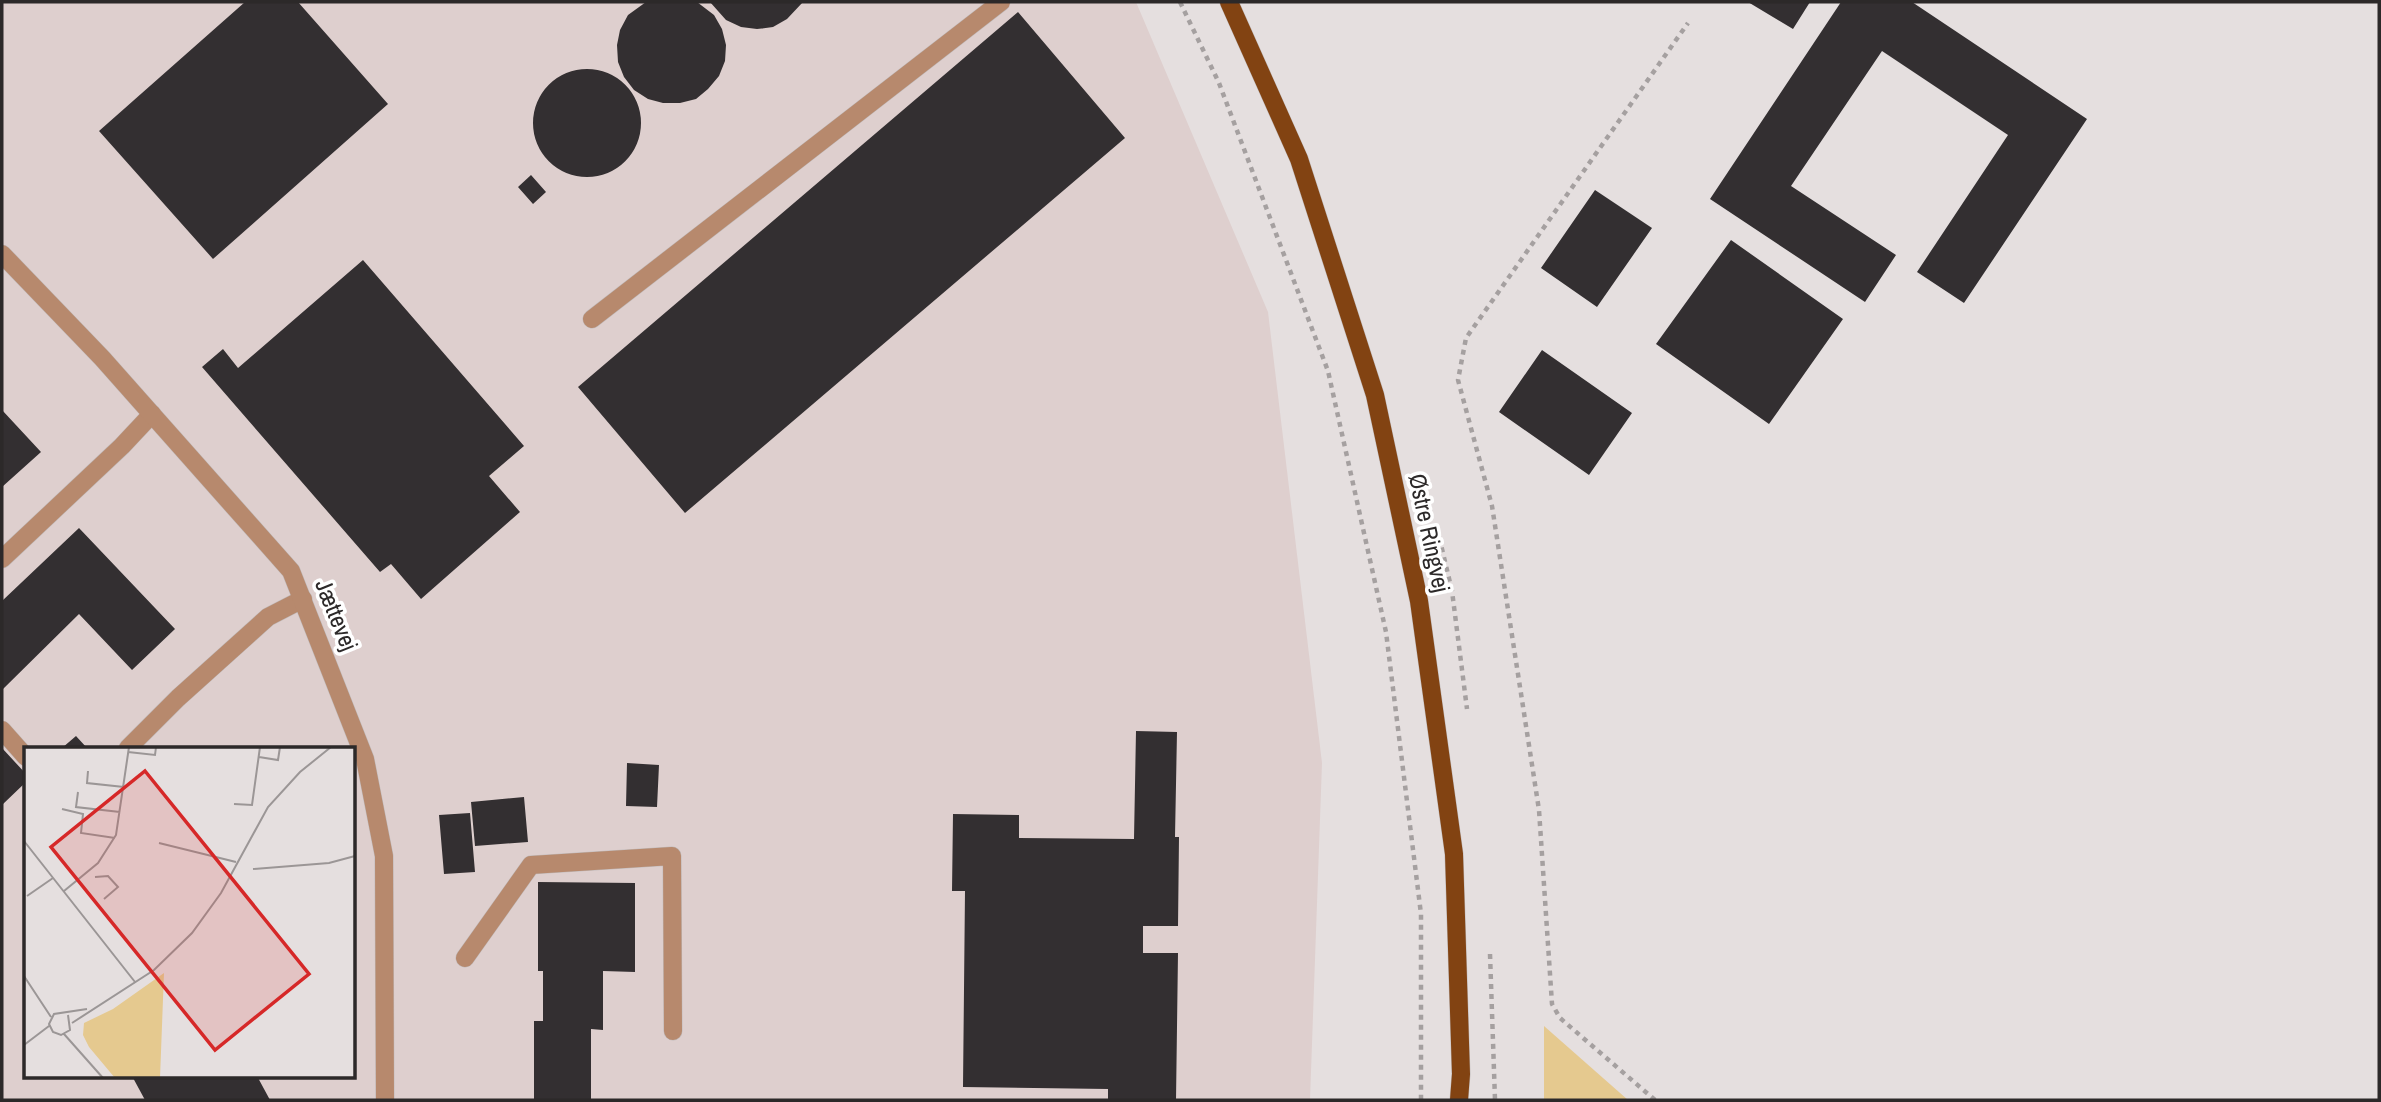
<svg xmlns="http://www.w3.org/2000/svg" width="2381" height="1102" font-family="'Archivo Narrow',sans-serif">
<rect width="100%" height="100%" fill="#e5dfdf"/>
<path fill="#decfce" fill-rule="evenodd" d="M2 2H1136L1268 312 1322 763 1310 1100H2ZM26 748H354V1076H26Z"/>
<path fill="#e5c98f" d="M1544 1026 1628 1100H1544Z"/>
<path fill="#332f31" d="M245 2H298L388 104 213 259 99 131Z
M646 2H697L714 15 722 29 726 45 725 61 719 76 708 89 696 99 680 103H663L648 99 634 90 624 77 618 62 617 45 620 30 628 15Z
M710 2H803L787 19 773 27 757 29 741 27 726 20Z
M1748 2H1810L1793 29Z
M1841 2H1912L2087 119 1964 303 1917 272 2008 135 1882 51 1791 186 1896 255 1865 302 1710 199Z
M1018 12 1125 138 685 513 578 387Z
M533 123a54 54 0 1 1 108 0a54 54 0 1 1-108 0Z
M531 175 546 192 533 204 518 187Z
M1595 190 1652 228 1597 307 1541 268Z
M1731 240 1843 319 1769 424 1656 344Z
M363 260 524 446 489 476 520 512 421 599 391 564 380 572 202 367 223 349 238 368Z
M1542 350 1632 413 1589 475 1499 412Z
M2 410 41 452 2 487Z
M79 528 175 629 132 670 79 614 2 690V601Z
M1136 731 1177 732 1175 837H1179L1178 926H1143V953H1178L1176 1100H1108V1089L963 1087 965 891H952L953 814 1019 815V838L1134 839Z
M76 736 87 748H62Z
M2 748 26 774V782L2 805Z
M627 763 659 765 657 807 626 806Z
M524 797 528 842 475 846 471 802Z
M470 813 475 872 444 874 439 815Z
M538 882 635 883V972L603 971V1030L591 1029V1100H534V1021H543V971H538Z
M132 1076H257L270 1100H145Z"/>
<g fill="none" stroke-linecap="round" stroke-linejoin="round">
<defs>
<path id="service" d="M592 319 1001 2
M2 559 122 446 152 414
M2 730 26 757
M128 748 178 698 268 617 303 599
M465 958 531 865 672 856 673 1031"/>
<path id="minor" d="M2 254 102 358 291 571 365 759 384 856 385 1100"/>
<path id="primary" d="M1229 2 1299 159 1375 395 1419 601 1454 854 1461 1074 1459 1100"/>
</defs>
<use href="#service" stroke="#c0bbbb" stroke-width="19"/>
<use href="#minor" stroke="#c0bbbb" stroke-width="19"/>
<use href="#primary" stroke="#c0bbbb" stroke-width="19"/>
<path stroke="#a5a0a0" stroke-width="4.5" stroke-dasharray="5 5" stroke-linecap="butt" d="M1180 2 1219 83 1328 371 1386 632 1421 914V1100
M1437 528 1452 591 1467 709
M1490 954 1495 1100
M1655 1100 1560 1018 1552 1004 1539 810 1492 506 1458 380 1466 338 1688 23"/>
<use href="#service" stroke="#b7896d" stroke-width="18"/>
<use href="#minor" stroke="#b7896d" stroke-width="18"/>
<use href="#primary" stroke="#824312" stroke-width="18"/>
</g>
<g text-anchor="middle" stroke-width="7" stroke-linejoin="round" paint-order="stroke">
<g font-size="24" fill="#2c2929" stroke="#fff">
<text transform="translate(1429 533) rotate(78)" y="8">Østre Ringvej</text>
<text transform="translate(336 615) rotate(68)" y="8">Jættevej</text>
</g>
</g>
<g transform="translate(24 747)">
<rect width="331" height="331" fill="#e5dfdf"/>
<path d="M140 226 136 331H91L65 300 59 288 60 276 89 262Z" fill="#e5c98f"/>
<path fill="none" stroke="#9b9696" stroke-width="2" d="M104 5 131 8 132 0M235 10 254 13 256 0M64 24 63 36 100 40M54 45 52 60 96 65M210 57 228 58 236 0M38 62 59 67 57 86 91 91M0 94 111 235M135 96 212 115M229 122 305 116 331 109M71 130 84 129 94 140 80 152M40 144 74 116 92 88 105 0M3 149 29 131M0 229 27 270M44 268 46 283 37 288 29 285 25 277 30 267 63 262M48 276 130 223 168 186 197 146 244 60 276 25 307 0M40 287 79 331M0 298 25 279"/>
<path fill="#d62828" fill-opacity="0.15" stroke="#d62828" stroke-width="3.5" d="M121 24 285 227 191 303 27 100Z"/>
<rect width="331" height="331" fill="none" stroke="#2c2929" stroke-width="3.5"/>
</g>
<rect width="2381" height="1102" fill="none" stroke="#2c2929" stroke-width="7"/>
</svg>
